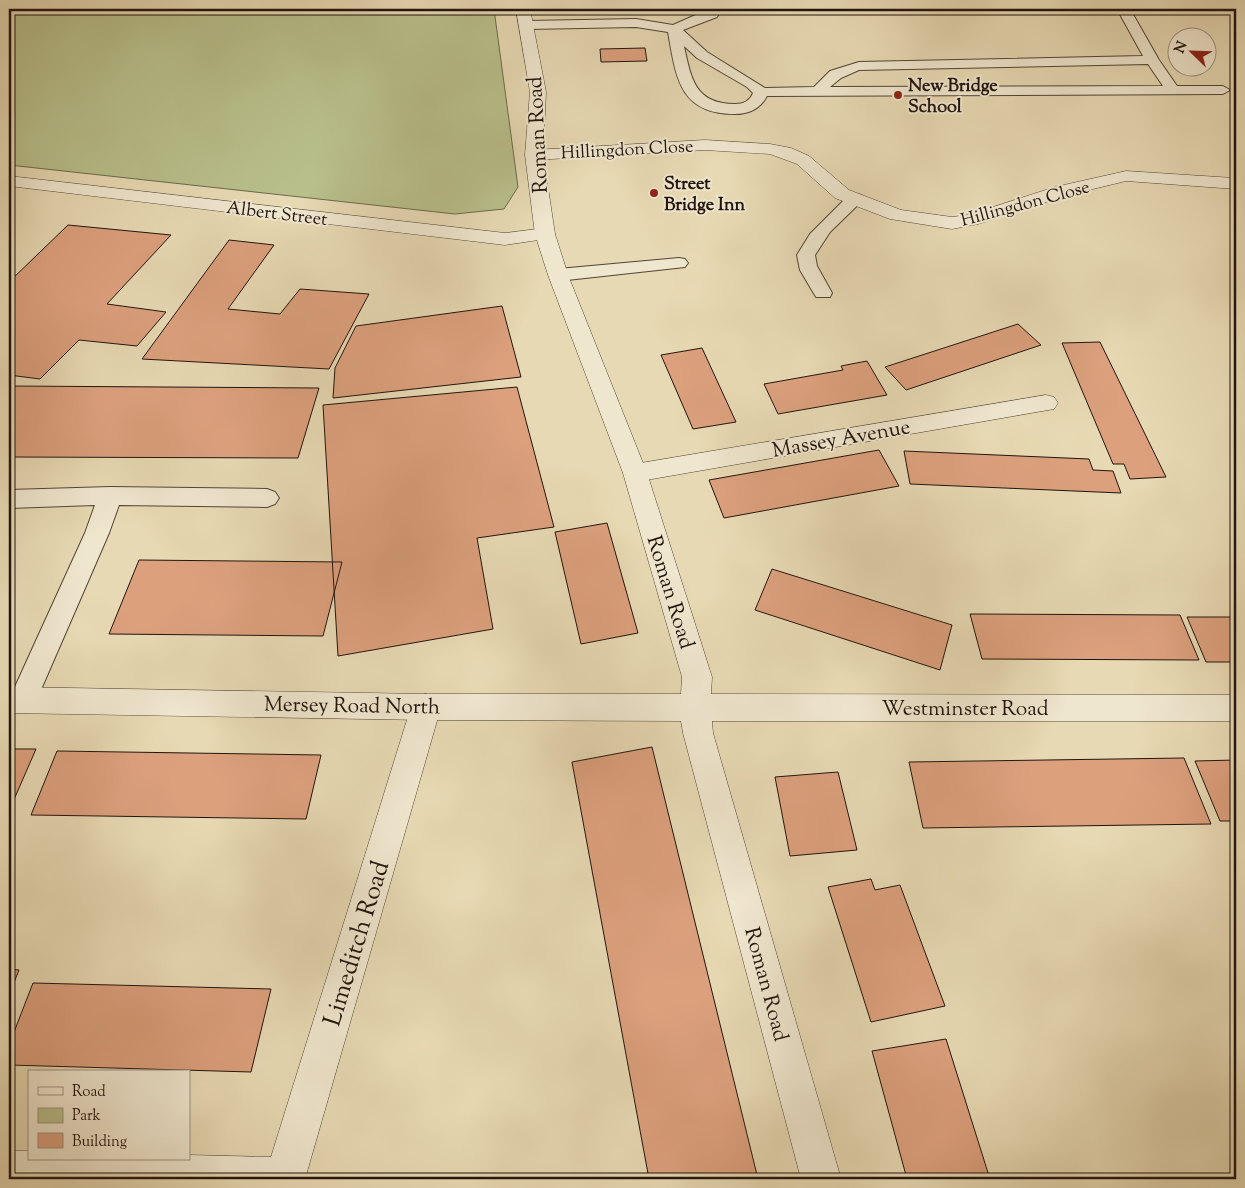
<svg xmlns="http://www.w3.org/2000/svg" width="1245" height="1188" font-family="'Sorts Mill Goudy',serif">
<rect width="100%" height="100%" fill="#e7d9b3"/>
<filter id="stains"><feTurbulence type="fractalNoise" baseFrequency=".004" numOctaves="4"/><feColorMatrix values="0 0 0 0 .2 0 0 0 0 .09 0 0 0 0 .02 0 0 0 .5 -.17"/></filter>
<radialGradient id="worn" r=".72"><stop offset=".6" stop-color="#630" stop-opacity="0"/><stop offset="1" stop-color="#630" stop-opacity=".3"/></radialGradient>
<path fill="#b8bf8b" stroke="#6c6a4c" d="M9 9H494L518 187 504 209 455 214 9 165Z"/>
<path fill="#dca07d" stroke="#21140e" d="M645 48 647 61 601 62 600 49Z
M68 225 171 235 107 304 166 312 137 346 79 340 40 379 9 375V282Z
M229 240 274 245 228 309 280 314 300 289 369 294 329 369 142 359Z
M502 306 521 377 333 398 335 368 356 326Z
M1018 324 1041 345 906 390 885 367Z
M1100 342 1166 477 1130 479 1124 464H1113L1062 343Z
M702 348 736 422 693 429 661 355Z
M867 361 887 395 778 414 764 384 843 370 841 366Z
M9 386 319 388 298 458 9 457Z
M517 387 554 527 477 538 493 629 338 656 323 405Z
M879 450 899 486 724 518 709 480Z
M904 451 1089 459 1093 470 1113 471 1121 493 910 484Z
M607 523 638 633 581 644 555 532Z
M139 560 342 562 323 636 109 634Z
M772 569 952 625 940 670 755 610Z
M970 614 1180 615 1199 660 982 659Z
M1187 617H1236V662H1206Z
M652 747 758 1179H649L572 762Z
M9 749H36L9 811Z
M57 751 321 755 306 819 31 815Z
M1184 758 1211 824 923 828 909 762Z
M1236 760V821H1220L1195 761Z
M838 772 857 850 790 856 775 777Z
M871 879 875 890 900 885 945 1006 871 1022 828 887Z
M9 969 19 970 9 995Z
M33 983 271 989 251 1072 9 1065V1045Z
M946 1039 989 1176 971 1179H907L872 1051Z"/>
<g fill="none" stroke-linecap="round" stroke-linejoin="round">
<defs>
<path id="service" d="M709 9H722L717 17 683 30 707 52 765 88 814 87 830 71 859 62 1143 56 1117 9H1130L1159 60 1177 86H1223L1230 90 1223 94 767 96C760 109 749 114 735 114 679 114 676 77 668 32L636 27 527 29 520 25 527 21 636 19 673 25ZM684 46 697 58 747 87 753 93C750 101 743 104 735 104 695 104 691 79 684 46ZM1148 64 1163 86 830 87 841 78 859 70Z
M855 194 861 195 864 199 830 232 815 255 817 266 832 293 830 297H816L800 270 797 255 810 234 849 195Z
M679 258 685 259 688 263 685 267 558 281 551 279 549 275 551 271 558 269Z
M110 487 267 489 275 492 279 498 275 504 267 507 119 505 109 533 33 708 23 712 13 708 9 700 85 533 95 505 9 508V490Z"/>
<path id="minor" d="M705 140 770 144 791 148 809 156 849 190 901 210 952 217 968 215 1055 187 1126 171 1234 178 1236 179V189L1126 181 1068 195 978 224 952 229 890 219 835 198 797 164 770 154 705 150 534 160 528 159 525 155 528 151 534 150Z
M9 176 505 233 545 228 552 230 555 234 552 238 505 245 9 186Z
M1046 395 1054 397 1058 403 1054 409 635 482 626 479 623 473 626 467 635 464Z
M426 694 437 698 441 707 305 1179H9V1151H29V1159H189V1155L271 1157 411 707 415 698Z"/>
<path id="tertiary" d="M516 9H530L546 92 543 155 555 234 568 275 647 473 712 677 711 694 1236 695V721H712L713 733 841 1179H801L683 733 681 721 426 720 9 713V687L426 694H681L682 677 623 473 548 275 535 234 525 155 530 92Z"/>
</defs>
<use href="#service" stroke="#524537" stroke-width="2"/>
<use href="#minor" stroke="#524537" stroke-width="1"/>
<use href="#tertiary" stroke="#524537" stroke-width="1"/>
<use href="#service" fill="#efe6ce" fill-rule="evenodd"/>
<use href="#minor" fill="#efe6ce" fill-rule="evenodd"/>
<use href="#tertiary" fill="#efe6ce" fill-rule="evenodd"/>
</g>
<g fill="#8f2418" stroke="#efe6ce" stroke-width="2">
<circle cx="898" cy="95" r="5"/>
<circle cx="654" cy="193" r="5"/>
</g>
<g text-anchor="middle" stroke-width="4" stroke-linejoin="round" paint-order="stroke">
<g font-size="18" font-weight="bold" fill="#21140e" stroke="#efe6ce" text-anchor="start">
<text x="908" y="91">New Bridge<tspan x="908" dy="21">School</tspan></text>
<text x="664" y="189">Street<tspan x="664" dy="21">Bridge Inn</tspan></text>
</g>
<g font-size="18" fill="#21140e" stroke="#efe6ce">
<text transform="translate(627 149) rotate(-3)" y="6">Hillingdon Close</text>
<text transform="translate(1025 203) rotate(-15)" y="6">Hillingdon Close</text>
<text transform="translate(277 213) rotate(7)" y="6">Albert Street</text>
</g>
<g font-size="21" fill="#21140e" stroke="#efe6ce">
<text transform="translate(537 135) rotate(-93)" y="7">Roman Road</text>
<text transform="translate(841 438) rotate(-10)" y="7">Massey Avenue</text>
<text transform="translate(671 592) rotate(73)" y="7">Roman Road</text>
<text transform="translate(352 705) rotate(1)" y="7">Mersey Road North</text>
<text x="965" y="715">Westminster Road</text>
<text transform="translate(767 984) rotate(75)" y="7">Roman Road</text>
</g>
<g font-size="25" fill="#21140e" stroke="#efe6ce">
<text transform="translate(355 943) rotate(-73)" y="9">Limeditch Road</text>
</g>
</g>
<rect width="1245" height="1188" fill="none" stroke="#e7d9b3" stroke-width="30"/>
<rect x="10" y="10" width="1225" height="1168" fill="none" stroke="#21140e" stroke-width="2.5"/>
<rect x="15" y="15" width="1215" height="1158" fill="none" stroke="#21140e"/>
<rect x="28" y="1070" width="162" height="90" fill="#efe6ce" stroke="#9d9281"/>
<rect x="38" y="1087" width="25" height="8" fill="#efe6ce" stroke="#9d9281"/>
<text x="72" y="1096" font-size="15" fill="#21140e">Road</text>
<rect x="38" y="1108" width="25" height="15" fill="#b8bf8b" stroke="#9d9281"/>
<text x="72" y="1120" font-size="15" fill="#21140e">Park</text>
<rect x="38" y="1133" width="25" height="15" fill="#dca07d" stroke="#9d9281"/>
<text x="72" y="1146" font-size="15" fill="#21140e">Building</text>
<g transform="translate(1192 52) rotate(293)"><circle r="24" fill="#efe6ce" stroke="#9d9281"/>
<path d="M0-4L9 19L0 12L-9 19Z" fill="#8f2418"/>
<text y="-8" font-size="14" font-weight="bold" text-anchor="middle" fill="#21140e">N</text>
</g>
<rect width="100%" height="100%" filter="url(#stains)"/>
<rect width="100%" height="100%" fill="url(#worn)"/>
</svg>
